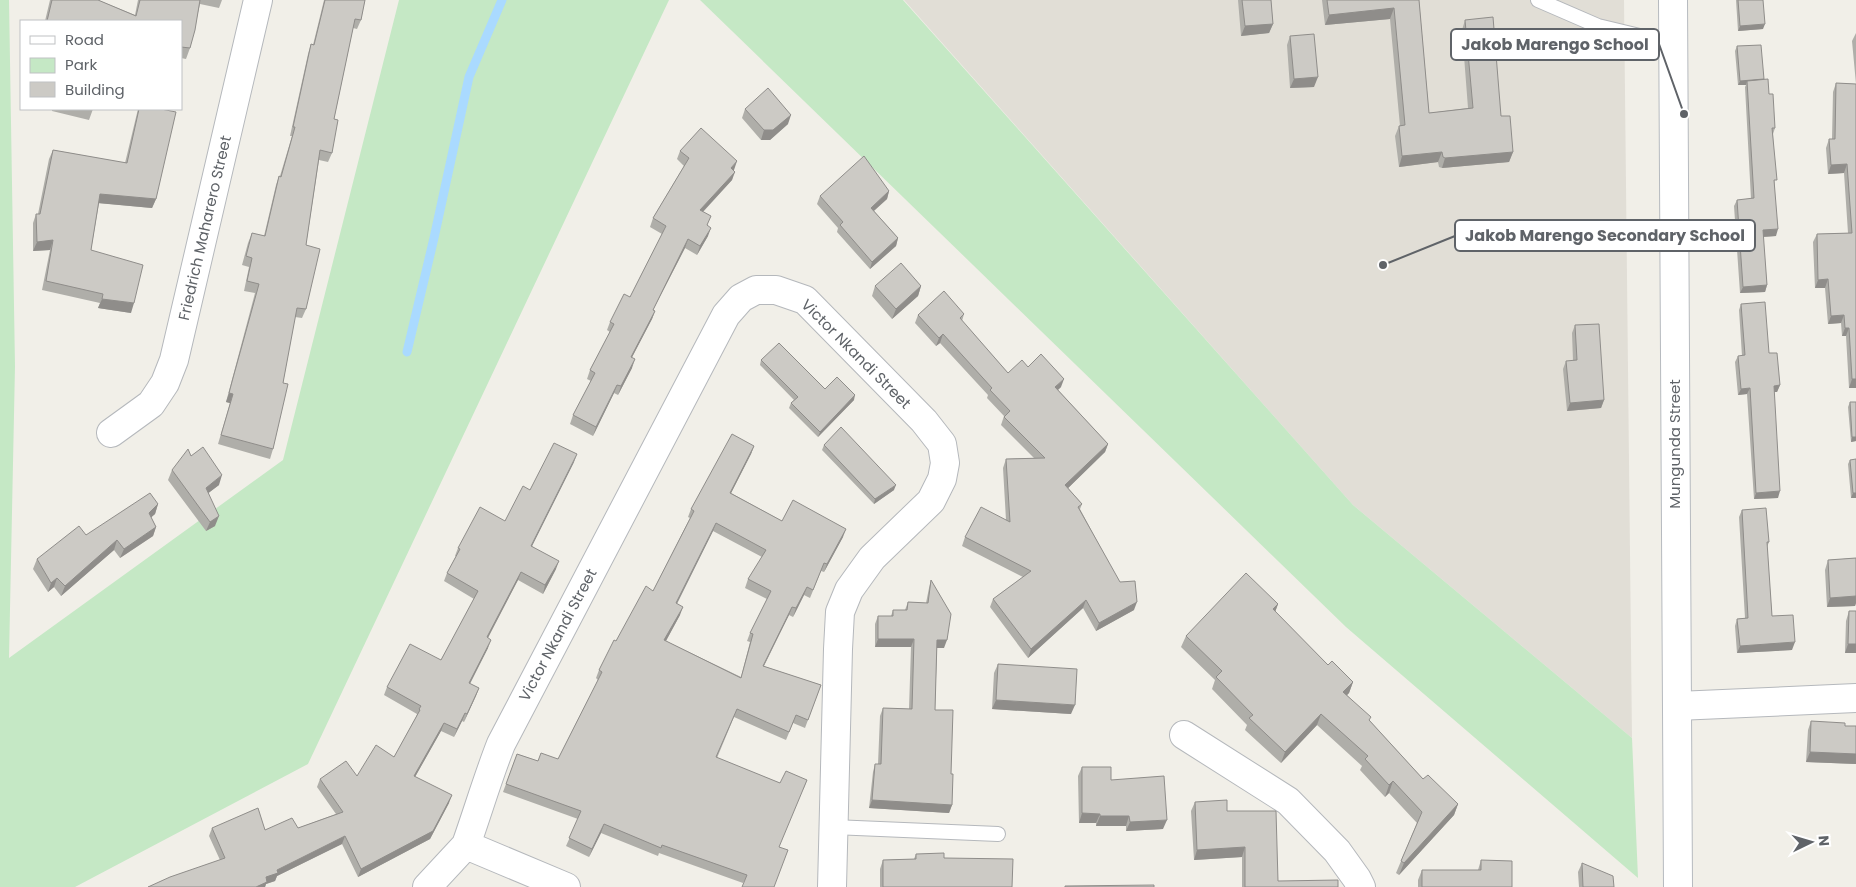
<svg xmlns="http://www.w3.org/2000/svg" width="1856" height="887" font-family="Poppins,sans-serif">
<rect width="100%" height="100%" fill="#f1efe8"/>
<path fill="#e1ded6" d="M904 0H1624L1632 738 1353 505Z"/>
<path fill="#c5e8c5" d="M0 0H9L15 366 9 658 283 460 399 0H669L308 764 75 887H0Z
M700 0H903L1353 505 1632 738 1638 878 1346 627Z"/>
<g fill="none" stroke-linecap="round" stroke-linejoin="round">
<path stroke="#aadaff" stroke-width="9" d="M407 352 434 238 469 77 502 0"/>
<defs>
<path id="lane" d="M1538 0 1598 26 1673 44
M833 827 998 834"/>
<path id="street" d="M111 433 151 404 165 383 174 360 258 0
M1677 706 1856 698
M1184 735 1288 801 1337 851 1357 879 1361 887
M466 845C478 811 488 777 501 744L726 315 741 298 756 290H776L805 300 924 421 942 444 945 463 942 479 931 501 872 558 849 590 840 612 838 649 832 887
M427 887 466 845 566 887"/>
<path id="secondary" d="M1673 0 1678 887"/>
</defs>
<use href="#lane" stroke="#b5b8bc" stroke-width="16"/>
<use href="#street" stroke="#b5b8bc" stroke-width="30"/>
<use href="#secondary" stroke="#b6babf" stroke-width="30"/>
<use href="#lane" stroke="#fff" stroke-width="14"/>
<use href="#street" stroke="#fff" stroke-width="28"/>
<use href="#secondary" stroke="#fff" stroke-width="28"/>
</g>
<path fill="#afaea9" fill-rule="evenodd" d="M50 0H98L135 15 138 0H222L219 8 200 4 190 48 186 59 181 58V21H45Z
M324 0H365L361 20 357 29 353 28 334 119 332 153 328 162 319 160 306 245V309L302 318 295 317 283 383 273 449 270 459 218 444 230 403 226 402 230 387 255 293 244 291 249 267 242 265 248 243 252 233 264 236 276 185 279 176H280L292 136H290L308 54 311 44 313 45Z
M1238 0H1271L1273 24 1269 33 1241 36Z
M1322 0H1419L1429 113 1468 108 1462 30 1465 20 1501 116 1513 152 1509 162 1442 168 1439 167 1438 162 1399 167 1395 136 1399 126H1400L1390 19 1325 25Z
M1736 0H1763V29L1738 31Z
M1856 33V388H1849L1846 336H1842L1841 323 1828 324 1825 288H1815L1813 242 1817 234 1848 233 1844 173 1828 174 1826 148 1829 139H1832L1833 92 1836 83 1856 84 1852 41Z
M1290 36 1314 87 1290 88 1287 45Z
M1737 46 1763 79 1769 94 1775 128 1773 134 1776 236 1763 237 1767 285 1765 292 1740 293 1734 206 1737 200 1751 199 1745 87 1746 85H1738L1735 51Z
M52 109H93L89 120 52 111Z
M138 109H161L156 199 152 208 99 203 91 250 131 313 98 308 100 303 42 290 50 250 33 251V223L36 214H38L49 159 53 150 125 163Z
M745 109 788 124 770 140H761L742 118Z
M680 151 734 170 732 180 703 212 708 226V236L697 255 685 248 653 310 655 311 652 319 632 357V368L618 395 614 393 593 436 570 424 573 415 591 381 587 379 590 370 610 332 607 330 610 322 630 297 662 234 650 227 653 218 684 166 677 159Z
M889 191 887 199 874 211 898 238 896 246 870 269 837 232 838 228 817 204 820 196Z
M875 286H921L918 296 892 319 872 296Z
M1741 304 1769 353 1780 385 1777 392H1774L1778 498 1754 499 1747 394 1738 395 1735 362 1738 356H1742L1739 310Z
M964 314 962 321 1008 373 1028 367 1061 387 1058 390 1108 444 1105 452 1068 488 1082 504 1080 509 1134 610 1096 631 1083 608 1028 658 990 607 993 599 1023 577 962 546 965 537 1006 520 1003 468 1006 459 1034 458 1001 425 1004 416 987 398 988 395 940 343 936 346 915 323 918 315Z
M1575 325 1604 400 1601 408 1567 411 1563 369 1566 361H1573L1572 333Z
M761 360 825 389 854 400 818 437 789 408 791 403 794 400 760 365Z
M1850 402H1856V441L1851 442 1848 407Z
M824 445 894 490 874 504 822 450Z
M754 446 751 454 731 493 782 521 843 537 824 572 821 571 810 598 804 595 793 617 789 615 763 666 821 685 805 728 793 723 786 740 734 717 717 758 780 783 807 780 804 788 743 883 659 853 658 856 601 833 589 857 566 846 578 819 503 792 517 754 538 761 558 759 598 680 596 678 599 670 616 641 653 591 690 518 688 517 691 509ZM713 531 762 557 748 579 745 588 767 599 750 633 747 641 750 642 741 677 666 641 680 615 677 604Z
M191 456 219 485 208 493 215 526 206 531 168 480 172 470Z
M1850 460 1856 498H1851L1848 464Z
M574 462 532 546 556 569 543 594 518 580 488 638V648L470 684 479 688 464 722 462 721 454 737 441 731 415 777 449 803 430 839 358 877 342 844 277 876 275 881 266 884 265 887H148L220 860 209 836 212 828 265 830 298 828 336 814 317 787 320 779 357 776 394 757 416 717 417 714 384 695 387 687 441 660 474 599 444 581 447 573 456 556H455L458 548 505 521 530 490Z
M158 504 155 514 151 517 156 527 153 536 120 558 114 550 61 596 54 587 48 592 33 569 37 559 86 535Z
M1742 510 1769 542 1767 547 1772 616 1792 650 1737 653 1735 626 1737 619 1745 618 1739 517Z
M1856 558V603L1855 606 1827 607 1825 570 1828 560Z
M931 580 944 648H937L935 710 951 774 952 805 949 813 869 808 873 772 875 764H878L880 716 883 708 909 709 911 647H875V624L878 616H891L893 610H905L908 602 926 603 929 588Z
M1278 604 1275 612 1328 665 1353 682 1349 693 1347 695 1370 721 1423 779 1458 804 1454 815 1399 875 1396 873 1417 823 1389 793 1385 797 1360 770 1362 766 1317 725 1281 763 1245 730 1247 725 1212 689 1215 680 1181 647 1186 636Z
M1849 611 1856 653H1845L1846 621Z
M998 664 1071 714 992 709 994 673Z
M1811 721 1845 726H1856V764L1806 762 1808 730Z
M1082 767 1111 780 1163 829 1126 831V826H1096V823H1079L1078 776Z
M1195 802 1227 811 1278 881 1338 887H1242V857L1194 860 1191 811Z
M916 854 944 858 1012 887H880V869L883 860 914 859Z
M1481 860 1512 887H1418V880L1422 870H1478Z
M1582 863 1614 887H1579L1578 872Z"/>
<path fill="#8f8d8a" d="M1394 8 1390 19 1325 25 1329 15Z
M1273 24 1269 33 1241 36 1245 26Z
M1765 24 1763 29 1738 31 1740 26Z
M1318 77 1314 87 1290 88 1294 79Z
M1764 79 1747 81 1746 85H1738L1740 81Z
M791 115 788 124 770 140H761L764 130Z
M1442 152 1438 162 1399 167 1402 156Z
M1513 152 1509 162 1442 168 1445 158Z
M737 161 734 170 728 176 731 168Z
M1847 164 1844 173 1828 174 1831 165Z
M735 172 732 180 697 218 700 210Z
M889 191 887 199 869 215 871 208Z
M100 194 156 199 152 208 97 203Z
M711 228 708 236 697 255 700 246Z
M1778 229 1776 236 1761 237 1763 230Z
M898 238 896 246 870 269 872 262Z
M688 239 685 248 649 318 653 310Z
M53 240 50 250 33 251 37 242Z
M1828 279 1825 288H1815L1818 280Z
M1767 285 1765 292 1740 293 1743 287Z
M921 286 918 296 892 319 896 309Z
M102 299 134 303 131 313 98 308Z
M655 311 652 319 628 365 631 357Z
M1844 315 1841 323 1828 324 1831 316Z
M1845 328H1849L1846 336H1842Z
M943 334 940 343 936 346 939 338Z
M635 359 632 368 618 395 621 386Z
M1064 379 1061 387 1052 395 1055 387Z
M1852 379H1856V388H1849Z
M617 385 614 393 593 436 596 427Z
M1780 385 1777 392H1772L1774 386Z
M1750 388 1747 394 1738 395 1741 389Z
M229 393 233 394 230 403 226 402Z
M855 395 854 400 818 437 820 432Z
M1604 400 1601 408 1567 411 1570 403Z
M1852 437H1856V441L1851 442Z
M1108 444 1105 452 1062 494 1065 485Z
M754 446 751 454 727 501 730 493Z
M577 454 574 462 528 554 531 546Z
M222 475 219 485 202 498 206 488Z
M896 485 894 490 874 504 875 499Z
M1780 491 1778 498 1754 499 1756 493Z
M1853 493H1856V498H1851Z
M158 504 155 514 145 523 149 513Z
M219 516 215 526 206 531 210 522Z
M716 523 713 531 673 611 676 603Z
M156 527 153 536 120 558 124 549Z
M846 529 843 537 824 572 827 564Z
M117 540 114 550 61 596 65 586Z
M559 561 556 569 543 594 545 585Z
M521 572 518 580 484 645 487 637Z
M57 578 54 587 48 592 51 583Z
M807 587 804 595 793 617 796 608Z
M1856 596V603L1855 606 1827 607 1830 598Z
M1086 600 1083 608 1028 658 1031 649Z
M1137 602 1134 610 1096 631 1099 623Z
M1278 604 1274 615 1273 609Z
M683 607 680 615 662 648 664 640Z
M792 607 789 615 760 674 763 666Z
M878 639H914L911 647H875Z
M491 640 488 648 466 691 469 683Z
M937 640H947L944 648H934Z
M1795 642 1792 650 1737 653 1740 646Z
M1848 644H1856V653H1845Z
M1353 682 1349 693 1339 703 1343 692Z
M479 688 476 696 464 722 467 714Z
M996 700 1075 705 1071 714 992 709Z
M465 713 462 721 454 737 457 729Z
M1321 714 1317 725 1281 763 1285 752Z
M444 723 441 731 411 784 414 776Z
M1810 752 1856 754V764L1806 762Z
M1393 781 1389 793 1385 797 1389 785Z
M452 795 449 803 430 839 358 877 361 869Z
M872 800 952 805 949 813 869 808Z
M1458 804 1454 815 1399 875 1404 863Z
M1082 813 1100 814 1096 823H1079Z
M1100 816H1129L1126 826H1096Z
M1167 820 1163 829 1126 831 1130 822Z
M604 824 601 833 589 857 592 849Z
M345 836 342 844 277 876 275 881 266 884 265 887H256L266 877 277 870Z
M1245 847 1242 857 1194 860 1197 850Z"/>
<path fill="#cccac5" stroke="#8f8d8a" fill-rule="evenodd" d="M52 0H98L136 16 140 0H200L195 30 190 48 181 47V21H47Z
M325 0H365L361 20 355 19 334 119 338 120 332 153 320 150 306 245 320 249 306 309 297 308 283 383 288 384 273 449 221 435 233 394 229 393 233 378 259 284 247 281 252 258 246 256 252 233 265 236 279 176 281 177 295 127H293L311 44 314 45Z
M1242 0H1271L1273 24 1245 26Z
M1327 0H1419L1429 113 1473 108 1465 20 1493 17 1501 116H1510L1513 152 1445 158 1443 157 1442 152 1402 156 1399 126 1405 125 1394 8 1329 15Z
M1738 0H1763L1765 24 1740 26Z
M1314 34 1318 77 1294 79 1290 36Z
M1761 45 1764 79 1740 81 1737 46Z
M1768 79 1769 94H1773L1775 128H1772L1777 180H1774L1778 229 1763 230 1767 285 1743 287 1737 200 1754 198 1747 81Z
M1836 83 1856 84V379H1852L1849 328H1845L1844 315 1831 316 1828 279 1818 280 1817 234 1852 233 1847 164 1831 165 1829 139H1835Z
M768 88 791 115 773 130H764L745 109Z
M139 109H161L176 112 156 199 100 194 91 250 143 265 134 303 102 299 103 294 46 281 53 240 37 242 36 214H40L53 150 127 163Z
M701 128 737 161 731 168 735 172 700 210 711 216 707 225 711 228 700 246 688 239 653 310 655 311 631 357 635 359 621 386 617 385 596 427 573 415 595 373 590 370 614 324 610 322 624 294 630 297 666 226 653 218 689 158 680 151Z
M864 156 889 191 871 208 898 238 872 262 840 225 843 222 820 196Z
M901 263 921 286 896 309 875 286Z
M944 291 964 314 960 318 1008 373 1022 360 1028 367 1041 354 1064 379 1055 387 1108 444 1065 485 1082 504 1078 507 1120 582 1135 581 1137 602 1099 623 1086 600 1031 649 993 599 1031 571 965 537 981 507 1010 522 1006 459 1045 458 1004 417 1010 411 990 390 992 388 943 334 939 338 918 315Z
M1765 302 1769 353H1777L1780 385 1774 386 1780 491 1756 493 1750 388 1741 389 1738 356 1745 355 1741 304Z
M1599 324 1604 400 1570 403 1566 361 1577 360 1575 325Z
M779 343 825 389 837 377 855 395 820 432 791 403 798 397 761 360Z
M1850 402H1856V437H1852Z
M841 427 896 485 875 499 824 445Z
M732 434 754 446 730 493 782 521 793 500 846 529 827 564 824 563 813 590 807 587 796 608 792 607 763 666 821 685 808 720 796 715 789 732 737 709 716 757 780 783 786 771 807 780 779 847 788 850 774 887H742L747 875 662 845 661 848 604 824 592 849 569 838 581 811 506 784 517 754 538 761 541 753 558 759 602 672 599 670 614 640 616 641 646 586 653 591 694 511 691 509ZM716 523 766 550 748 579 771 591 750 633 753 634 741 678 664 640 683 607 676 603Z
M554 443 577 454 531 546 559 561 545 585 521 572 487 637 491 640 469 683 479 688 467 714 465 713 457 729 444 723 414 776 452 795 433 831 361 869 345 836 277 870 278 873 266 877 267 882 256 887H148L170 877 225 858 212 828 258 808 265 830 292 818 298 828 343 812 320 779 346 761 357 776 376 745 394 757 420 710 419 709 421 706 387 687 410 644 441 660 478 591 447 573 460 549 458 548 480 507 505 521 523 486 530 490Z
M203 447 222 475 206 488 219 516 210 522 172 470 188 449 191 456Z
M1856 459V493H1853L1850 460Z
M150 493 158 504 149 513 156 527 124 549 117 540 65 586 57 578 51 583 37 559 79 526 86 535Z
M1766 508 1769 542H1767L1772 616 1793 615 1795 642 1740 646 1737 619 1748 618 1742 510Z
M1856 558V596L1830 598 1828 560Z
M1246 573 1278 604 1273 609 1328 665 1332 661 1353 682 1343 692 1371 717 1369 720 1423 779 1428 775 1458 804 1404 863 1401 861 1422 812 1393 781 1389 785 1365 759 1368 756 1321 714 1285 752 1249 718 1253 715 1216 677 1222 671 1186 636Z
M931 580 951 614 947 640H937L935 710H953L951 774H953L952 805 872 800 875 764H881L883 708 912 709 914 639H878V616H893V610H907L908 602 928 603Z
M1849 611H1856V644H1848Z
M998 664 1077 669 1075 705 996 700Z
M1811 721 1845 723V726H1856V754L1810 752Z
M1082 767H1111V780L1164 776 1167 820 1130 822 1129 816H1100V814L1082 813Z
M1227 800V811H1276L1278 881 1338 880V887H1245V847L1197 850 1195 802Z
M944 853V858L1013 859 1012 887H883V860L916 859V854Z
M1481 860 1512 861V887H1422V870H1481Z
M1582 863 1613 876 1614 887H1583Z
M1154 885V887H1065V886Z"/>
<g text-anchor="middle" stroke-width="4" stroke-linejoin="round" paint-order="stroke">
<g font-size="15" fill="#5f6368" stroke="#fff">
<text transform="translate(205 228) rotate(-77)" y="5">Friedrich Maharero Street</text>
<text transform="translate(856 354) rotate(45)" y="5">Victor Nkandi Street</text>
<text transform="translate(1675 444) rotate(-90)" y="5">Mungunda Street</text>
<text transform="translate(558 635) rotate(-62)" y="5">Victor Nkandi Street</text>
</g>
</g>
<path fill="none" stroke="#5f6368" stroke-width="2" d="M1684 114L1659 44M1383 265L1455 236"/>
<g fill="#5f6368" stroke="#fff" stroke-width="2">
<circle cx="1684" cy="114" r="5"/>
<circle cx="1383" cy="265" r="5"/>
</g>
<g fill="#fff" stroke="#5f6368" stroke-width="2">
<rect x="1451" y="29" width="208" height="31" rx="5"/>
<rect x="1455" y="220" width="300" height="31" rx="5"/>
</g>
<g font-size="16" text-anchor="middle" font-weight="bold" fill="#5f6368">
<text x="1555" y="50">Jakob Marengo School</text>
<text x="1605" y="241">Jakob Marengo Secondary School</text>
</g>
<rect x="20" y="20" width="162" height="90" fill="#ffffff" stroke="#bfc1c3"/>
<rect x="30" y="36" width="25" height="8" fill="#ffffff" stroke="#bfc1c3"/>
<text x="65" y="45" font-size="15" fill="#5f6368">Road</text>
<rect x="30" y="58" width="25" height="15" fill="#c5e8c5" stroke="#bfc1c3"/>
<text x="65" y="70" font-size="15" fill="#5f6368">Park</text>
<rect x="30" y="82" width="25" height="15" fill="#cccac5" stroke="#bfc1c3"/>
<text x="65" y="95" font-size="15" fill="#5f6368">Building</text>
<g transform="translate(1811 842) rotate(85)" stroke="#ffffff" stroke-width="4" paint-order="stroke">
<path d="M0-4L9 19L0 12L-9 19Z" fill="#5f6368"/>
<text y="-8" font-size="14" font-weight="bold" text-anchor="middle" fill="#5f6368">N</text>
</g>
</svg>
